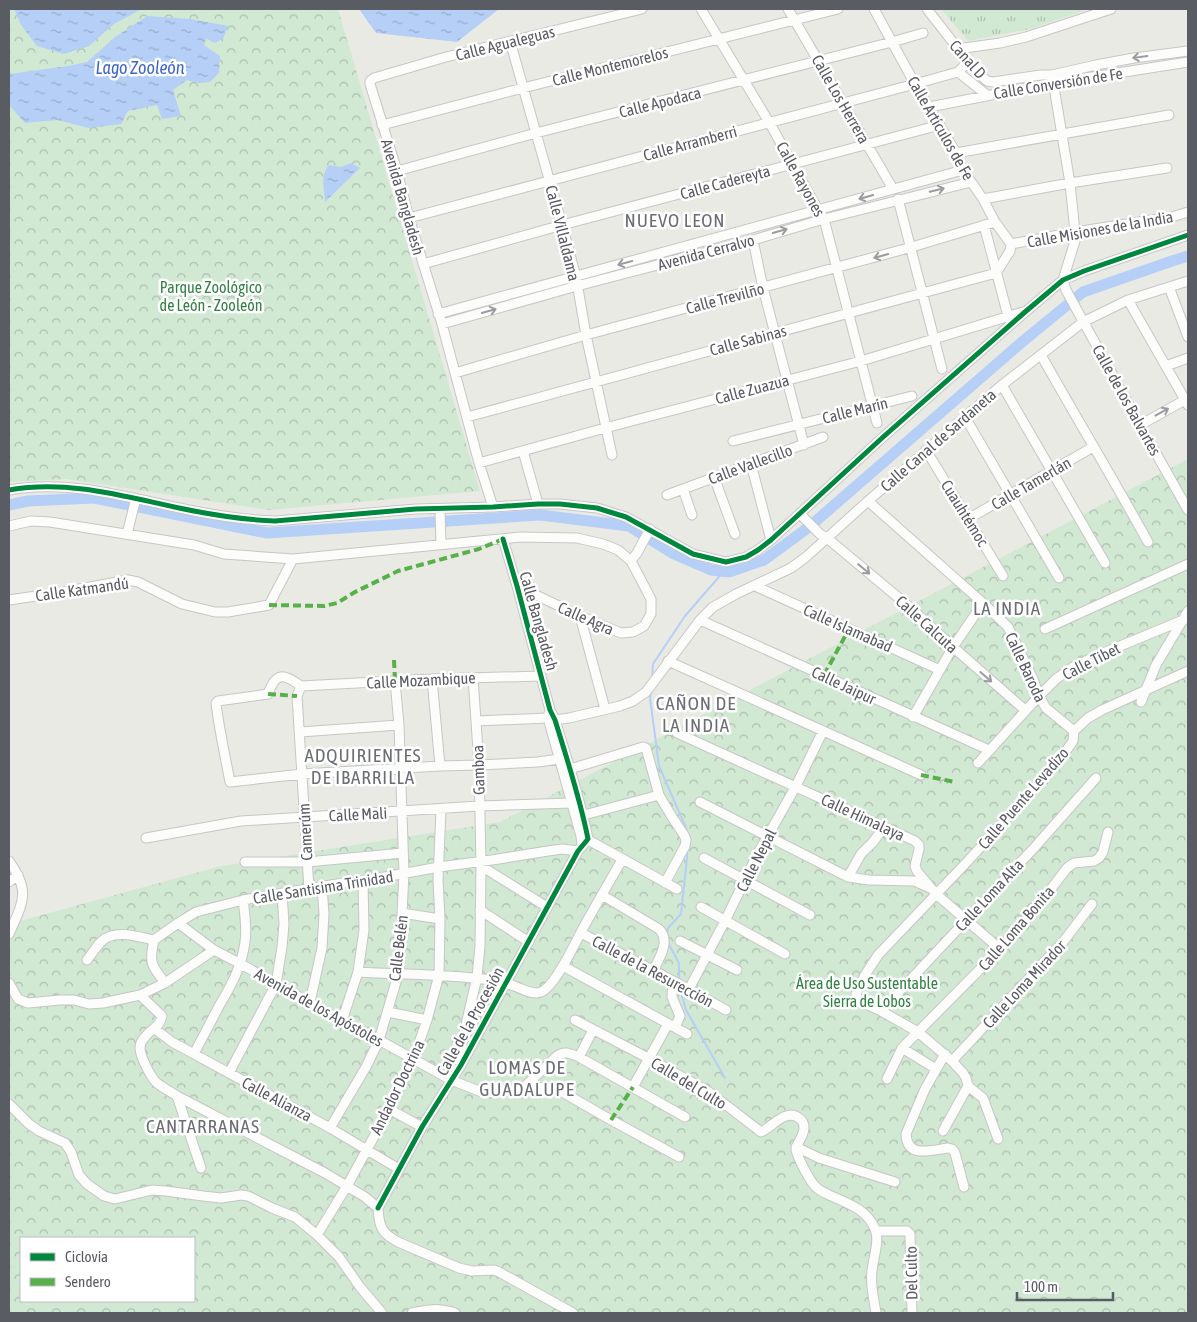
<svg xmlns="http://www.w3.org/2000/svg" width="1197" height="1322" font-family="'Asap Condensed',sans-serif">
<defs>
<pattern id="grass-tufts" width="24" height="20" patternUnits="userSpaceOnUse" patternTransform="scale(1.25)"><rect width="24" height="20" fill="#d1e8d3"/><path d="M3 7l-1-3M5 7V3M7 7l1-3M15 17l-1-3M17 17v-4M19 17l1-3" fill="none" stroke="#adbfaf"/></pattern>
<pattern id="park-crowns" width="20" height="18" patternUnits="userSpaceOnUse" patternTransform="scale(1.25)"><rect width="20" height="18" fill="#d1e8d3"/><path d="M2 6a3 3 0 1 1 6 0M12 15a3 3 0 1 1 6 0" fill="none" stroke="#adbfaf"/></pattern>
<pattern id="water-ripples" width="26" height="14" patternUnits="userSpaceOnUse" patternTransform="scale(1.25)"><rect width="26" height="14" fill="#b6cff7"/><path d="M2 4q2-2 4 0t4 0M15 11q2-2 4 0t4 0" fill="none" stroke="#97abcc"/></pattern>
</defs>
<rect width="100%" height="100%" fill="#eaeae5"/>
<path fill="url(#grass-tufts)" d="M941 9H1089L1030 29 968 41Z"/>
<path fill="url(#park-crowns)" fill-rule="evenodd" d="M9 9H338L480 491 269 510 66 479 9 482Z
M1188 459V1313H9V924L221 866 500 822ZM21 1238H194V1301H21Z"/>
<path fill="url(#water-ripples)" d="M14 9H142L114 24 89 46 64 54 37 46 21 25Z
M359 9H499L457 42 376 33Z
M147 16 190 19 228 26 223 39 214 43 206 38 204 45 220 56 219 73 210 82 199 83 187 80 173 90 181 116 162 119 157 105 128 111 121 124 89 128 57 120 25 123 9 105V74L68 66 87 62 115 37Z
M351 163 360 168 325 202C325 189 319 177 329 165L341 167Z"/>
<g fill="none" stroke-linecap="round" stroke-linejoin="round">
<path stroke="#b6cff7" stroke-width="2" d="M652 679 653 664 685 616 724 571
M651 691 650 698 659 766 686 828 687 832
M667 934 668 928 681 914 687 858V849
M668 943 679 963V980
M680 989 686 1010 725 1078"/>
<path stroke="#b6cff7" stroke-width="11" d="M9 505 28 501 94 498 267 533 540 515 629 526 674 554 711 570 729 572 764 560 809 527 1022 342 1083 292 1172 261 1188 256"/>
<defs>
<path id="minor" d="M701 9 769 122 818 210 824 219 877 423
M788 9 893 189
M874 9 915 84 956 153 963 170 983 199 995 222 1011 244
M927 9 973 68 987 81 993 82 1041 75H1052L1096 65 1134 58 1188 51
M510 41 562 225 576 277 586 335 612 455
M957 49 1000 43 1026 37 1111 9
M958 72 987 95
M1052 75 1070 183 1075 232V241L1063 280 1066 290 1140 425 1188 510
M929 107 1054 83 1188 62
M382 125 523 88 838 9
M956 153 1169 115
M397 171 536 133 892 42 923 33
M898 199 942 369
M983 199 1070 183 1167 168
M409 218 915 84 958 72 968 62
M984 225 1008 316
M753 240 763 288 804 445
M1011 244 1075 232 1172 217 1188 212
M423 264 562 225 940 125
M1169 287 1188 337
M1128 300 1188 405
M438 314 963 170
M442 324 577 286 753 240 824 219 971 182
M1041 355C1076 417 1113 479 1148 542
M1166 366 1188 358
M455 373 586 335 912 247 995 222
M1002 385 1105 563
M467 417 996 273 1010 251 1011 244
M965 417 1059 578
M1140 425 1185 400
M733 441 912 396
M926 450 1003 576
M523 451 538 504
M479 463 605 428 861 361 1023 312
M751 464 771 540
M714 477 735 534
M683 489 692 515
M9 490C73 479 132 499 194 511 220 516 248 520 275 521L416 509 493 507 538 504H560L597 508 626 517 693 554 726 562 746 557 758 550 771 540 882 438 1025 312 1063 280 1084 271 1188 235
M667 495 823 437
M868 501 983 603 1008 627 1033 679 1039 696 1046 708 1074 731
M493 507 479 463 442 324 409 218 397 171 370 84V81L374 78 446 57 642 9
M440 509 441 544
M800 514 820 534 827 538 912 609 953 647 1025 710
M968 519 1093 447
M9 526 31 521 50 522 194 545 224 554 293 559
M127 534 136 498
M631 561 637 553 650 529
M755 586 940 670
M9 600 63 592 128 580 138 582 182 604 215 612H228L269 605 293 559 520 537 577 538 603 544 618 550 631 561 651 599V614L644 626 633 632 621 633 580 616 517 586
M580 616 605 709
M700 620 989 750
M1045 629 1188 564
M668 661 921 775
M432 679 440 766
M301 686C284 674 276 671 268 694L218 701 216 703C219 729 225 755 230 782L302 774 440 766 479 765 538 762 559 759
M301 686 432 679 541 676
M301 686 297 696 309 889
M1141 702 1156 665 1188 611
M549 713 548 718 581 836 582 846
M913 717 953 647 983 603
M476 721 548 718 555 720 569 718 620 706 633 701 646 692 700 620 713 607 736 594 791 568 806 557 868 501 1002 385 1083 322 1128 300 1188 281
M300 732 399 725
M677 733 915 841 919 845V849L915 866 917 871 936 894 1000 949
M978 763 1039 696 1056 679 1073 667 1096 656 1188 618
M570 769 643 747 646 748 659 795 672 817 684 835 686 840 685 846 665 883
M700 802 848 877 869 880 914 881 930 888
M584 815 659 795
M583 837 677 889
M146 838 241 821 479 806 572 803
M704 858 810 915
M9 861C31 892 23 902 9 934
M245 862H307L403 853
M481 866 547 907
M848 877 861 854 873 842 884 827
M9 882 18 875
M602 895 659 929C671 941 659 959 653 971
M701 907 785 954
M480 910 529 942
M402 913 440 919
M178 923 214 950 241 964 342 1021 379 1040 451 1080 479 1091 495 1093 547 1087 557 1089 611 1120 679 1157
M581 933 679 984 726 1010
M154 940C149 963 151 965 165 983
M680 941 737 970
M87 960C92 954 97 945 103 940 116 929 139 937 154 940L178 923 196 912 243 900 343 883 363 881 439 867 492 860 548 851 562 849 578 851
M563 966 687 1034
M358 972C405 975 452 974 498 981 511 982 531 997 541 992 554 987 574 946 581 932 594 908 608 884 622 860
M673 981 672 997 680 1016 675 1027
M9 983 18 999 28 1003 60 1000H74L89 1004 103 1003 140 995 165 983 214 950
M689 989 725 921 757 855 796 786 823 731
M140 995 162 1016C159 1029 151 1028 145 1037 142 1040 140 1044 140 1048 140 1056 151 1078 157 1083 163 1088 171 1092 177 1096L325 1173 365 1197 378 1208C379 1226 381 1233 398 1242L459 1268 472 1271 494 1270 499 1272 573 1313
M310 1002 322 948 324 914 322 887
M881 1011 1034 848 1096 778
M388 1012 427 1020
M575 1020 648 1058 709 1092 761 1132C772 1127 786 1108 799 1118 802 1120 804 1124 804 1128 804 1136 797 1142 796 1150 798 1158 810 1182 816 1187 820 1191 825 1193 829 1195 847 1203 867 1209 875 1229 880 1241 873 1258 872 1271 870 1285 874 1299 876 1313
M342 1021 358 972 364 930 363 881
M155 1029 172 1042 330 1128 399 1169
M902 1048 936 1069
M194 1054C202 1038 211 1022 219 1006 231 986 242 966 245 942 247 928 245 914 243 900
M945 1054 925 1089 906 1134C907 1159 931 1150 948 1148L952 1149 955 1153 964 1187
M579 1057 593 1030
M952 1061 1063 942 1092 904
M461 1065 459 1055 477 977 480 946 481 866 479 765 473 678
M229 1073 276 984 282 947 284 924 282 893
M887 1079 902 1048 1000 949 1038 906 1067 868 1074 863 1094 861 1099 858 1103 852 1108 832
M968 1086 983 1098 998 1139
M633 1087 668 1024
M522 1089 557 1056C565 1050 571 1054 579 1057L685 1117
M177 1096 201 1168
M9 1104 29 1124 39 1131 65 1143 71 1152 79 1175 87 1184 104 1196 115 1199 152 1190 166 1191 203 1196 221 1198 241 1195 248 1196 272 1208 295 1217 317 1235 339 1257 360 1287 382 1313
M389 1109 422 1127
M330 1128 366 1067 379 1040 398 975 400 954 404 873 399 725 395 681
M943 1131 968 1086 966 1078 963 1073 952 1061 918 1032 881 1011 861 1002 857 998 856 994 865 975 878 955 966 863 1033 790 1066 751 1073 741 1074 731 1088 718 1102 710 1188 671
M796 1147 819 1158 895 1182
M378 1208 422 1127 461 1065 578 851 588 839C580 798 567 759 555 720L550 710 517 586 503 539
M876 1231H907L910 1234 912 1313
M317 1235 347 1186 389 1109 413 1060 427 1020 439 975 440 919 438 880 441 809
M412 1313C429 1309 439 1308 455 1313"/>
</defs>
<use href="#minor" stroke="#c6c6c6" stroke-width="11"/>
<use href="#minor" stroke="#fcfcfb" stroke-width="9"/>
<path stroke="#58b04a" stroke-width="4" stroke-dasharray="8 4" stroke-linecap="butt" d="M269 605 324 606 337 603 355 592 398 571 479 549 503 539
M394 660 395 681
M824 675 849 629
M268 694 297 696
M921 775 955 782
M611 1120 633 1087"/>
<defs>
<path id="cycleway" d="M9 490C73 479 132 499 194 511 220 516 248 520 275 521L416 509 493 507 538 504H560L597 508 626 517 693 554 726 562 746 557 758 550 771 540 882 438 1025 312 1063 280 1084 271 1188 235
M378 1208 422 1127 461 1065 578 851 588 839C580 798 567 759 555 720L550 710 517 586 503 539"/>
</defs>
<use href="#cycleway" stroke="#fff" stroke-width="8"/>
<use href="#cycleway" stroke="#00873e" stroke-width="5"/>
</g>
<defs><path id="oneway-shaft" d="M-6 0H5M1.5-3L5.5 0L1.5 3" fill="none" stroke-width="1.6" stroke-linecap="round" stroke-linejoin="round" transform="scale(1.25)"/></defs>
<g stroke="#9b9ca0">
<use href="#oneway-shaft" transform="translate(1140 57) rotate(172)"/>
<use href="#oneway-shaft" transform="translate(937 190) rotate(-14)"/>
<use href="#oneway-shaft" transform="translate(866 197) rotate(164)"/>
<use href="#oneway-shaft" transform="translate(780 231) rotate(-16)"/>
<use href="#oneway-shaft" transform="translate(881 256) rotate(164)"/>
<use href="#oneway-shaft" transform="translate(625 263) rotate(165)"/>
<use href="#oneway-shaft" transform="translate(489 311) rotate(-16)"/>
<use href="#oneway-shaft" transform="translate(1162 412) rotate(-29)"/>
<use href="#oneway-shaft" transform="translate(864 569) rotate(40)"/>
<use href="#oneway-shaft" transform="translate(986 677) rotate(41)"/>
</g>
<g text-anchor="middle" stroke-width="5" stroke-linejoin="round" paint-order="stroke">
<g font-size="16" fill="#5a5c63" stroke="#fff">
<text transform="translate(505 43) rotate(-14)" y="6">Calle Agualeguas</text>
<text transform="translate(968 59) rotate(48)" y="6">Canal D</text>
<text transform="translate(610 66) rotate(-14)" y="6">Calle Montemorelos</text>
<text transform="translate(1058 83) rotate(-9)" y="6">Calle Conversión de Fe</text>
<text transform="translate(841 99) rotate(60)" y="6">Calle Los Herrera</text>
<text transform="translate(660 102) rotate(-14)" y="6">Calle Apodaca</text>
<text transform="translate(941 128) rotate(60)" y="6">Calle Artículos de Fe</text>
<text transform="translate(690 143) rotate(-15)" y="6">Calle Arramberri</text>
<text transform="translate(801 179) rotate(61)" y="6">Calle Rayones</text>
<text transform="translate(725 182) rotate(-15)" y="6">Calle Cadereyta</text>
<text transform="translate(403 197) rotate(74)" y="6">Avenida Bangladesh</text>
<text transform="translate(1100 229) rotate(-10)" y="6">Calle Misiones de la India</text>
<text transform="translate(563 233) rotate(76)" y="6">Calle Villaldama</text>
<text transform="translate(706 252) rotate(-15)" y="6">Avenida Cerralvo</text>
<text transform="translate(725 298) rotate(-15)" y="6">Calle Trevilño</text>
<text transform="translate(748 340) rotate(-15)" y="6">Calle Sabinas</text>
<text transform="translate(752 389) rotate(-15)" y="6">Calle Zuazua</text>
<text transform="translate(1127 400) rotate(61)" y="6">Calle de los Balvartes</text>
<text transform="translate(855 410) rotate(-14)" y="6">Calle Marín</text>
<text transform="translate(938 440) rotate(-41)" y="6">Calle Canal de Sardaneta</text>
<text transform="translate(750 464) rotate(-20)" y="6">Calle Vallecillo</text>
<text transform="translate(1031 483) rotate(-30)" y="6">Calle Tamerlán</text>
<text transform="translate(965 513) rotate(58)" y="6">Cuauhtémoc</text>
<text transform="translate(82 589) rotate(-8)" y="6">Calle Katmandú</text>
<text transform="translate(586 618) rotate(24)" y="6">Calle Agra</text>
<text transform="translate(539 621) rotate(74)" y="6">Calle Bangladesh</text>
<text transform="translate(927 624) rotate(42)" y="6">Calle Calcuta</text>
<text transform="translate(848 628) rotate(24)" y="6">Calle Islamabad</text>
<text transform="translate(1091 661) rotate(-27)" y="6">Calle Tibet</text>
<text transform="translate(1026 667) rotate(65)" y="6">Calle Baroda</text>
<text transform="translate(421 680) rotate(-3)" y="6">Calle Mozambique</text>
<text transform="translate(844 685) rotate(25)" y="6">Calle Jaipur</text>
<text transform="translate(478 770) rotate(-92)" y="6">Gamboa</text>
<text transform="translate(1023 798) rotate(-49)" y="6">Calle Puente Levadizo</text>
<text transform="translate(358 814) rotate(-3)" y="6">Calle Mali</text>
<text transform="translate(863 817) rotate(25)" y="6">Calle Himalaya</text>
<text transform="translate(305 832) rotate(-93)" y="6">Camerúm</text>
<text transform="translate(756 860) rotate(-63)" y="6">Calle Nepal</text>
<text transform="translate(323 887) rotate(-9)" y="6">Calle Santisima Trinidad</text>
<text transform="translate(989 895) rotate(-47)" y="6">Calle Loma Alta</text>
<text transform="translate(1016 928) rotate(-49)" y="6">Calle Loma Bonita</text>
<text transform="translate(398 948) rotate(-83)" y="6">Calle Belén</text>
<text transform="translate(653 971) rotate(28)" y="6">Calle de la Resurección</text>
<text transform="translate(1024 984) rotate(-47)" y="6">Calle Loma Mirador</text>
<text transform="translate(319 1007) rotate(29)" y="6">Avenida de los Apóstoles</text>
<text transform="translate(470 1021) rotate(-61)" y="6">Calle de la Procesión</text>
<text transform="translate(689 1083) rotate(31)" y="6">Calle del Culto</text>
<text transform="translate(397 1087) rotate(-64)" y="6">Andador Doctrina</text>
<text transform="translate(277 1099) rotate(28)" y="6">Calle Alianza</text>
<text transform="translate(911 1273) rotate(-91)" y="6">Del Culto</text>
</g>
<g font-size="16" fill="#328245" stroke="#fff">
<text x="211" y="293">Parque Zoológico<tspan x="211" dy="18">de León - Zooleón</tspan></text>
<text x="867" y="989">Área de Uso Sustentable<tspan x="867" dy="18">Sierra de Lobos</tspan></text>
</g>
<g font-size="18" font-style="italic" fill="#4067c5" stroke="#fff">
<text x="140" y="74">Lago Zooleón</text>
</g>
<g font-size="19" letter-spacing="1" fill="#6b6e75" stroke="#fff">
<text x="675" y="227">NUEVO LEON</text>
<text x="1007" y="615">LA INDIA</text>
<text x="696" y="710">CAÑON DE<tspan x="696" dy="22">LA INDIA</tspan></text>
<text x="363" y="762">ADQUIRIENTES<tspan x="363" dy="22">DE IBARRILLA</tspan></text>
<text x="527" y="1074">LOMAS DE<tspan x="527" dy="22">GUADALUPE</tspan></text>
<text x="203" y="1133">CANTARRANAS</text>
</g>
</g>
<rect width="1197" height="1322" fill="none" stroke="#5a5c63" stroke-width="20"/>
<rect x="20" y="1237" width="175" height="65" fill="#ffffff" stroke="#bdbec1"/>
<rect x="30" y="1253" width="25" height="8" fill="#00873e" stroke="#bdbec1"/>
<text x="65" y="1262" font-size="15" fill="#5a5c63">Ciclovía</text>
<rect x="30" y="1278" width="25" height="8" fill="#58b04a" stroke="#bdbec1"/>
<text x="65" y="1287" font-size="15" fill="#5a5c63">Sendero</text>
<path d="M1017 1292v8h96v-8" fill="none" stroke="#5a5c63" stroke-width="2.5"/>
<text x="1024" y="1292" font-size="15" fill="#5a5c63" stroke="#ffffff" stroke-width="4" paint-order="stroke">100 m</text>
</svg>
